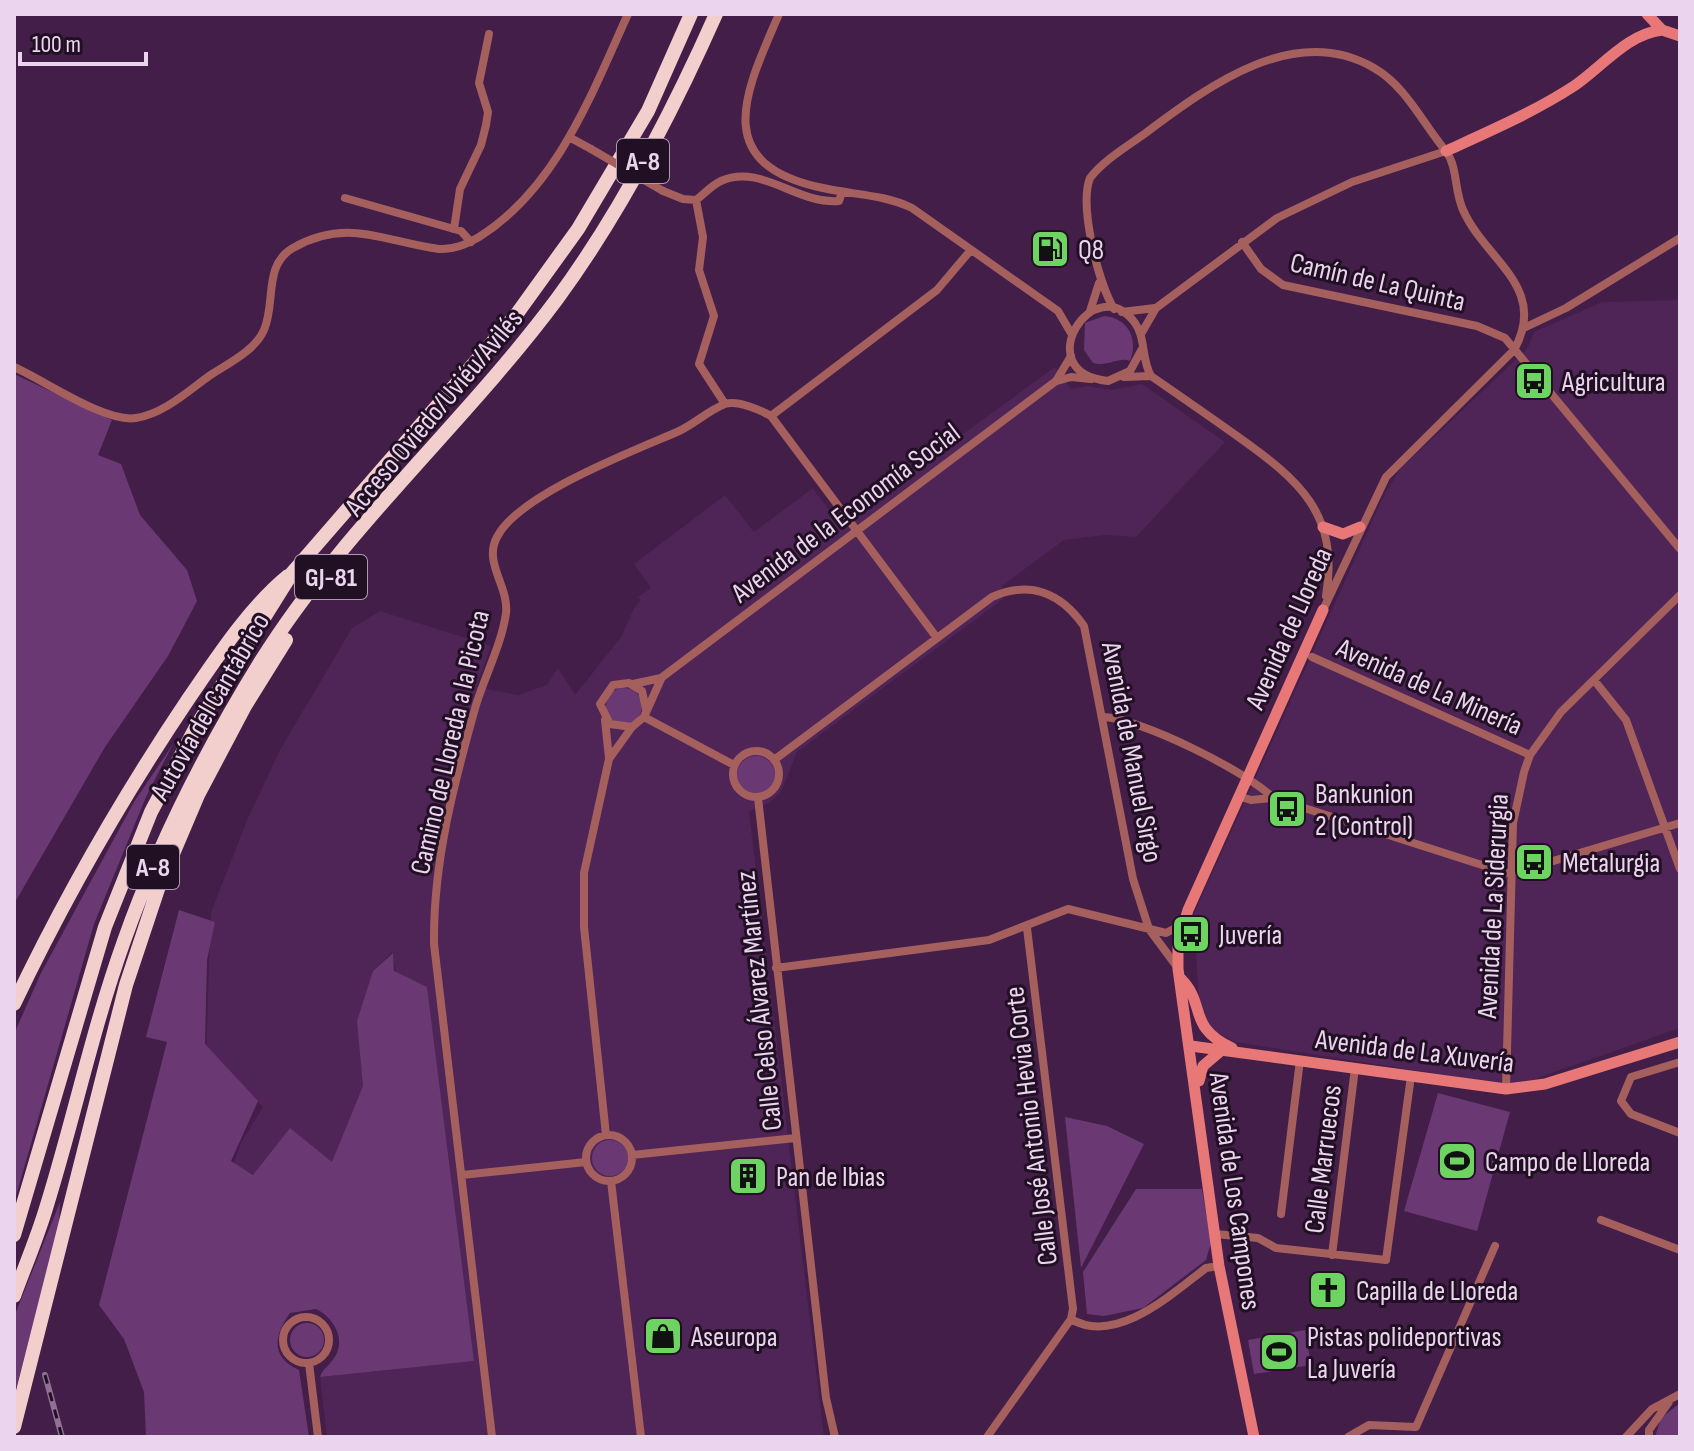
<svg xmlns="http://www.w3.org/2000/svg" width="1694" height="1451" font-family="'Sofia Sans Condensed',sans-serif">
<rect width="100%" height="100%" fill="#431e49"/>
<path fill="#4f2456" d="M1680 300V1028L1515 1086 1235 1042 1208 1028 1199 1003 1194 913 1385 493 1401 468 1527 349 1534 332 1602 302Z
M1055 367 1071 389 1087 386 1111 390 1142 384 1225 442 1136 537 1105 535 1064 540 1002 586 1003 599 797 752 781 792 769 803 749 811 824 1437H327L320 1377 473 1361 392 952 373 971 368 1091 334 1165 259 1177 233 1165 241 1143 263 1107 206 1051 211 912 248 818 280 750 352 628 380 611 491 646 476 687 518 695 547 685 558 668 575 695 621 637 634 608 641 600 638 597 651 588 634 564 725 495 754 532 813 488 839 524Z"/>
<path fill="#6a3872" d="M1104 316C1128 318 1139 339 1130 361 1120 356 1108 367 1093 363L1084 350 1085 323Z
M14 374 112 420 98 455 121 464 140 515 187 570 197 601 168 656 105 747 14 904Z
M606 706a18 18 0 1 1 36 0a18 18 0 1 1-36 0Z
M173 744 146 797 94 924 14 1203V1034L41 973 134 802Z
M737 775a19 19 0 1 1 38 0a19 19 0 1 1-38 0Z
M179 910 215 922 207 960 205 1044 258 1101 231 1161 253 1175 290 1128 332 1162 363 1086 357 1021 373 971 393 953 394 971 427 987 474 1361 320 1377C323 1368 326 1369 331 1362 348 1343 336 1319 316 1309L290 1313C274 1335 270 1357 299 1370L309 1437H146L144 1392 124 1339 99 1305 167 1042 146 1037Z
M1438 1093 1510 1112 1477 1231 1404 1211Z
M1065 1117 1107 1126 1144 1144 1081 1268Z
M592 1158a18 18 0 1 1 36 0a18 18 0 1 1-36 0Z
M1136 1189H1202L1211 1243 1206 1260 1143 1308 1104 1316 1087 1314 1083 1272Z
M60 1202 59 1226 14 1396V1317Z
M290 1340a17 17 0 1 1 34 0a17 17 0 1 1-34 0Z
M1305 1330 1311 1365 1254 1374 1248 1340Z
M1680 1403V1437H1655L1661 1418Z"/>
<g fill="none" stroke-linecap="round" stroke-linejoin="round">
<path stroke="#a5605e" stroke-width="8" d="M779 14C746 91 708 164 823 188 853 195 883 194 912 208L1058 311 1071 333
M569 137 591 149
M663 191 683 199 696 200C704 194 712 185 721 181 761 163 798 205 839 201L842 192
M345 198 461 231 471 242
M696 200 703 237 699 270 714 316 699 364 725 404
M454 229 460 189 481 145 486 125 488 112 479 83 489 34
M1242 242 1261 269 1283 285 1477 326 1505 338 1680 549
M1114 309C1098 282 1079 206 1090 178 1105 159 1128 146 1147 132 1210 85 1295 22 1374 68 1406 86 1423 124 1446 151 1458 168 1454 190 1463 210 1485 260 1549 287 1514 350L1386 477 1323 610
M1090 311 1099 283
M1122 312 1155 308
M1526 327 1566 308 1680 238
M1141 334 1156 308 1277 218 1352 182 1446 151
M1142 349 1130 371 1108 381C1027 373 1094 267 1135 323 1146 338 1141 359 1151 376 1180 396 1209 416 1237 436 1299 480 1340 514 1326 596
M14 367C44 380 105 423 136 418 163 414 187 392 209 376 227 364 255 351 264 330 276 303 263 265 293 248 347 217 385 242 439 249 455 250 466 244 479 237 557 188 591 95 628 14
M1124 377 1151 376
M1057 381 1071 377 1091 379
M771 416 937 290 970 251
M1312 657 1530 755
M1594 680 1626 720 1680 869
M633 684 661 678 1056 381 1071 356
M646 709 642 691 629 683 613 685 600 704 610 724 632 727 644 717 661 679
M644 717 734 765
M1102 717C1138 717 1248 772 1273 798L1510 874 1680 823
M605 720 609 758
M733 774a23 23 0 1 1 46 0a23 23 0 1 1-46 0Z
M774 760 992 597C1030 580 1061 593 1084 626L1133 879 1149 929 1178 968
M1238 796 1251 800 1273 798
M758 798 826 1398 835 1437
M1027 928 1073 1309 1071 1319
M776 968 989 940 1068 909 1166 933 1181 925
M1680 1062 1631 1077 1621 1101 1631 1114 1680 1133
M1506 1089 1513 823 1524 772 1530 755 1561 712 1680 595
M606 1135 584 927V873L609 759 632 727
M586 1158a23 23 0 1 1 46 0a23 23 0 1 1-46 0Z
M632 1155 796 1138
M462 1175 586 1162
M611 1181 641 1437
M1281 1214 1300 1060
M1601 1220 1680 1250
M1215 1234 1258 1238 1276 1248 1386 1260 1411 1076
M1332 1255 1355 1068
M283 1340a23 23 0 1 1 46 0a23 23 0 1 1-46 0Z
M309 1363 318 1437
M492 1437 434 944C433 862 454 783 476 705 485 676 502 643 506 613 509 586 483 563 497 537 518 495 633 451 677 432 693 425 709 410 725 404 738 400 760 410 771 416L937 638
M987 1437 1071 1319C1116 1346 1173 1293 1206 1268L1219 1266
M1348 1437 1369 1425 1416 1427 1495 1246
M1626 1437 1652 1409 1680 1394
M1649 1437V1430L1669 1402"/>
<path stroke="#e77877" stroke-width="11" d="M1647 14 1662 30 1680 36
M1446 151C1490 131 1534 112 1574 86 1602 67 1627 34 1662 30
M1323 527 1343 534 1360 527
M1181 979C1207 1005 1186 1026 1232 1048
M1191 1046 1506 1089 1545 1084 1680 1042
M1199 1081 1203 1066 1223 1049
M1254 1437 1219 1266 1178 969V943L1188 910 1323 610"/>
<path stroke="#f2cfcc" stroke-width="14" d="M14 1004C65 897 123 796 189 698 218 656 249 608 288 576
M14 1235 105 927 151 812 197 725 292 573 516 315 578 229 648 111 691 14
M14 1296C25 1266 38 1236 47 1205 74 1118 93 1027 124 941 159 842 206 750 261 661 344 528 464 424 557 299 621 212 672 113 716 14
M14 1427 126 985 158 889 198 795 245 706 286 640"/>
<defs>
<path id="rail" d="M45 1375 62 1437"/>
</defs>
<use href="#rail" stroke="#907194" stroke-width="6"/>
<use href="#rail" stroke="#211023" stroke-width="3" stroke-dasharray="9" stroke-linecap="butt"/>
<path stroke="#a5605e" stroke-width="8" d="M591 149 663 191"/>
</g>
<defs>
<symbol id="fuel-square" viewBox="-11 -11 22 22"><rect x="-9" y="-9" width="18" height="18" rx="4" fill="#6dd361" stroke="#211023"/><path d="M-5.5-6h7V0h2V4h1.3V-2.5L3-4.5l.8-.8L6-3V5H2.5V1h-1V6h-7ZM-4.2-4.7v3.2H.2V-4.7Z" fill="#111"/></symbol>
<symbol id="bus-square" viewBox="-11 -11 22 22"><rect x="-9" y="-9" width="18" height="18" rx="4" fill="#6dd361" stroke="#211023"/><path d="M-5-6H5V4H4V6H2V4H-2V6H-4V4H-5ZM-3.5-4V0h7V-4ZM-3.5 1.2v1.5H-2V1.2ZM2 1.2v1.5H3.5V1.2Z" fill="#111"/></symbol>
<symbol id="stadium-square" viewBox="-11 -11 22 22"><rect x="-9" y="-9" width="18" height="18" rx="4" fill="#6dd361" stroke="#211023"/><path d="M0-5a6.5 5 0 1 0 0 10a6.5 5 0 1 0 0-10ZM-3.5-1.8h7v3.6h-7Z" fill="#111"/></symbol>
<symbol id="building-square" viewBox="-11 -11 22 22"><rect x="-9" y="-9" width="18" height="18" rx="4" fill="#6dd361" stroke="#211023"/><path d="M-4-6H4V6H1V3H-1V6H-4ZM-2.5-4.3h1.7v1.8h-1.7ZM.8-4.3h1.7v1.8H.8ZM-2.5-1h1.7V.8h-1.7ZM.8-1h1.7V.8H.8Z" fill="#111"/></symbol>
<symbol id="church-square" viewBox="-11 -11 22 22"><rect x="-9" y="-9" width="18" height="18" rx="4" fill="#6dd361" stroke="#211023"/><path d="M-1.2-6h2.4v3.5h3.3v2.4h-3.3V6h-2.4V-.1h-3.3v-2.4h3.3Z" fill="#111"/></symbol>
<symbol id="shop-square" viewBox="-11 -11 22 22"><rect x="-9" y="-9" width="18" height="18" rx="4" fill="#6dd361" stroke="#211023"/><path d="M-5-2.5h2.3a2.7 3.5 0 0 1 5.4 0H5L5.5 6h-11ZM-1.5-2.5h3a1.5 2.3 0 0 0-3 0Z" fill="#111"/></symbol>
</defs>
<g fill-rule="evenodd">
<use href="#fuel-square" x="1028" y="227" width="44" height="44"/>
<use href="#bus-square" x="1512" y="359" width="44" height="44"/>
<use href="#bus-square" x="1265" y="787" width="44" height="44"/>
<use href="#bus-square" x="1512" y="840" width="44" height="44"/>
<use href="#bus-square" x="1169" y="912" width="44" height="44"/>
<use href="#stadium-square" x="1435" y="1139" width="44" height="44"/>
<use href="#building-square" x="726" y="1154" width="44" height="44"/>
<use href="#church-square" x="1306" y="1268" width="44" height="44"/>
<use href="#shop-square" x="641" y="1314" width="44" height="44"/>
<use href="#stadium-square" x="1257" y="1330" width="44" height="44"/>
</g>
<g text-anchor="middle" stroke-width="6" stroke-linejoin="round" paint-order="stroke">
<g fill="#211023" stroke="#ae99b1" stroke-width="2">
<rect x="617" y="139" width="52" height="44" rx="6"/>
<rect x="295" y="555" width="72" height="44" rx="6"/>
<rect x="127" y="845" width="52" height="44" rx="6"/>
</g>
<g font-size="26" font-weight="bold" fill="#ebd4ee">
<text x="643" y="170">A-8</text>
<text x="331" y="586">GJ-81</text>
<text x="153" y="876">A-8</text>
</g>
<g font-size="28" fill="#ebd4ee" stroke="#211023" text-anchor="start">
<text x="1078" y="259">Q8</text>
<text x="1562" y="391">Agricultura</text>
<text x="1315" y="803">Bankunion<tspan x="1315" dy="32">2 (Control)</tspan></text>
<text x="1562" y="872">Metalurgia</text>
<text x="1219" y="944">Juvería</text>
<text x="1485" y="1171">Campo de Lloreda</text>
<text x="776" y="1186">Pan de Ibias</text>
<text x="1356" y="1300">Capilla de Lloreda</text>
<text x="691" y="1346">Aseuropa</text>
<text x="1307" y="1346">Pistas polideportivas<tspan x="1307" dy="32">La Juvería</tspan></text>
</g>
<g font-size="28" fill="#ebd4ee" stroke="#211023">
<text transform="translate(1378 281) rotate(13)" y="10">Camín de La Quinta</text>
<text transform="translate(433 412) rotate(-50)" y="10">Acceso Oviedo/Uviéu/Avilés</text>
<text transform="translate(845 512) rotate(-37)" y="10">Avenida de la Economía Social</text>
<text transform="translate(1288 628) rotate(-66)" y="10">Avenida de Lloreda</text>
<text transform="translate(1430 686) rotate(24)" y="10">Avenida de La Minería</text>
<text transform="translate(209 706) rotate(-60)" y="10">Autovía del Cantábrico</text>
<text transform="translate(449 742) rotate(-77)" y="10">Camino de Lloreda a la Picota</text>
<text transform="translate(1133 752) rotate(79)" y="10">Avenida de Manuel Sirgo</text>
<text transform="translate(1492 906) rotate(-87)" y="10">Avenida de La Siderurgia</text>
<text transform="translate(758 1001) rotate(-96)" y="10">Calle Celso Álvarez Martínez</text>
<text transform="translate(1415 1050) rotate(7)" y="10">Avenida de La Xuvería</text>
<text transform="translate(1030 1126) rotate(-97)" y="10">Calle José Antonio Hevia Corte</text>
<text transform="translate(1322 1159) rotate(-83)" y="10">Calle Marruecos</text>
<text transform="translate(1236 1191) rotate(82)" y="10">Avenida de Los Campones</text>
</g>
</g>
<rect width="1694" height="1451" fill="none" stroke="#ebd4ee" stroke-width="32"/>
<path d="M20 52v12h126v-12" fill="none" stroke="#ebd4ee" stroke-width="4"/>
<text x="32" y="52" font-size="24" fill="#ebd4ee" stroke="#211023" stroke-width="6" paint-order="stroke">100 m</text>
</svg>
